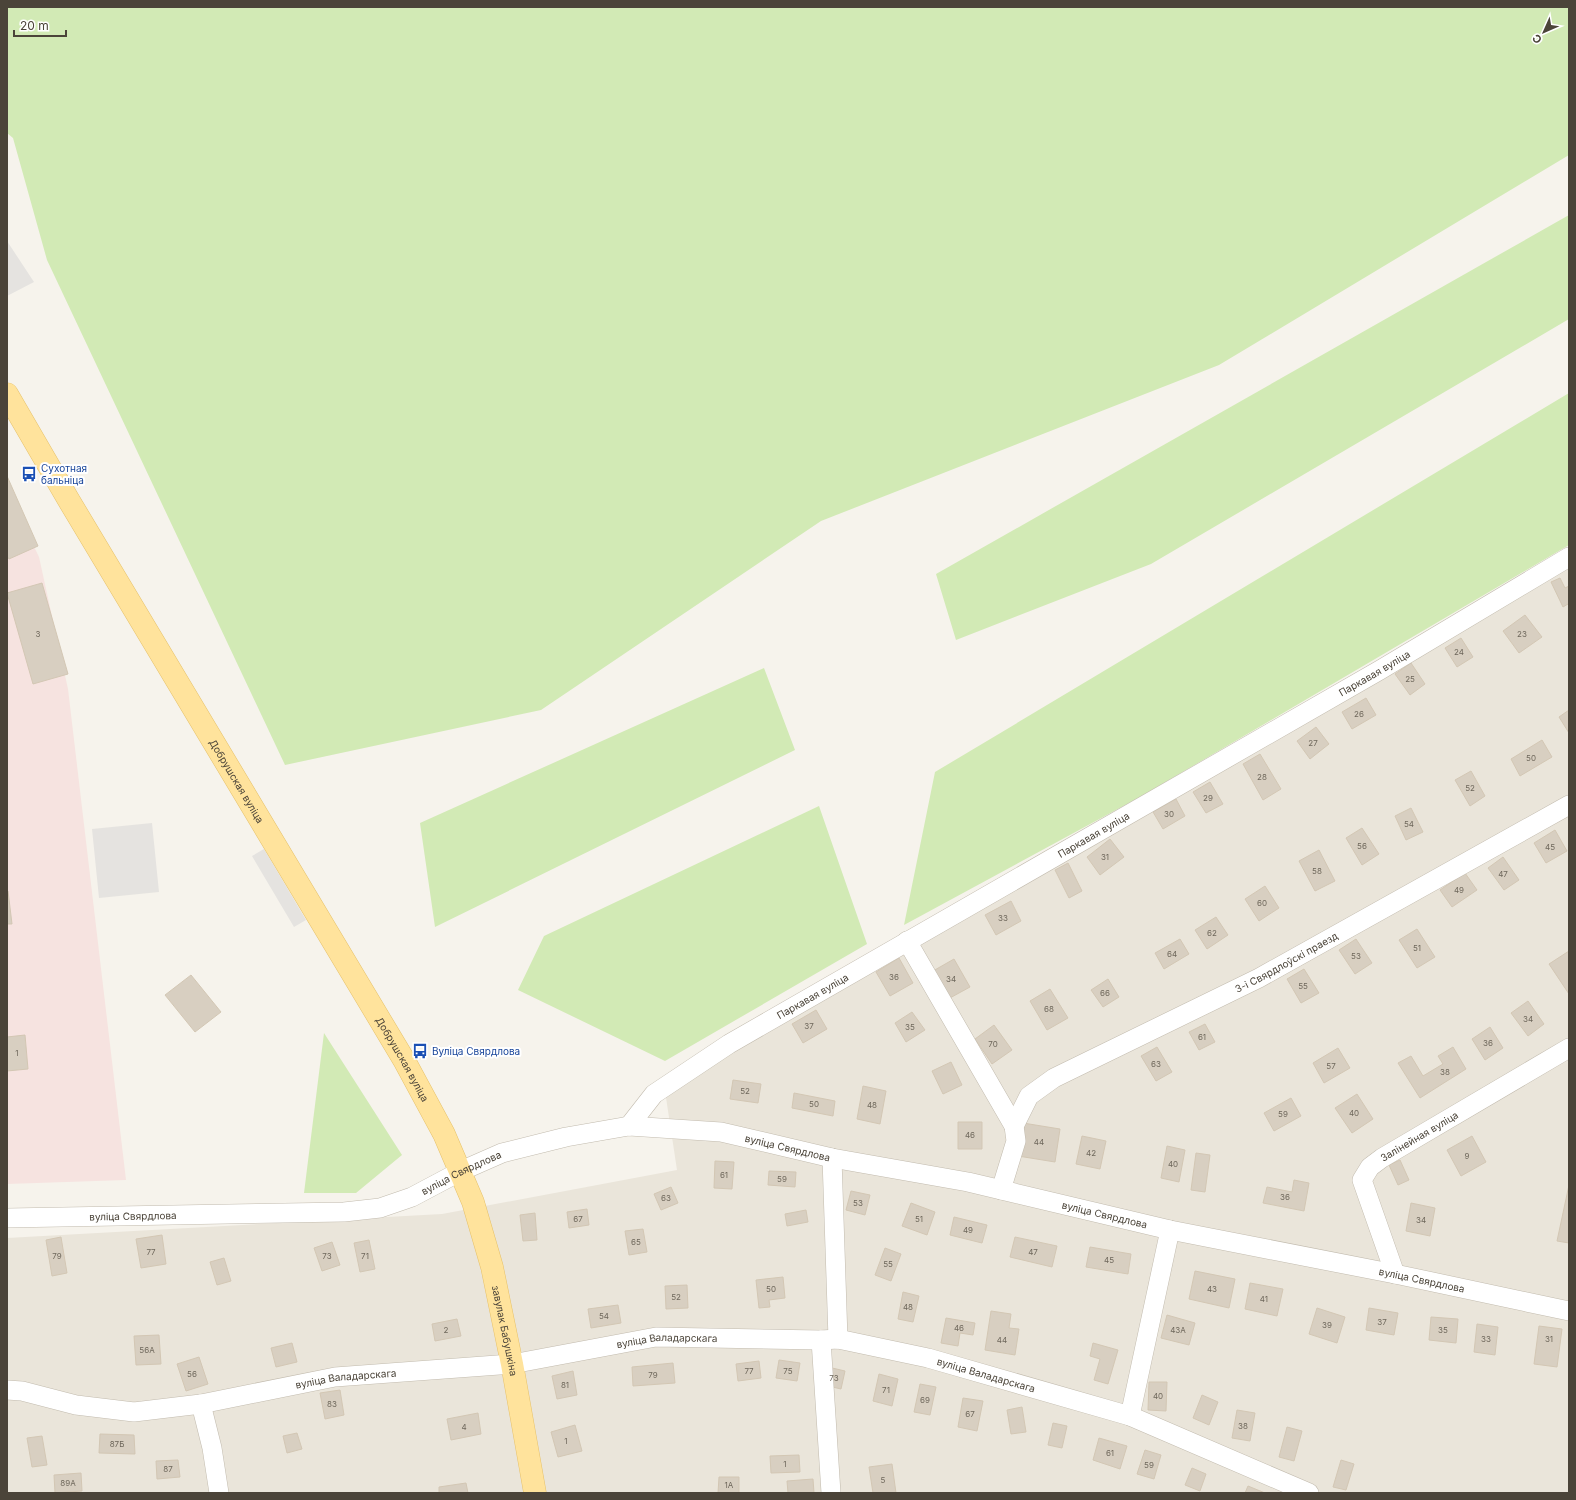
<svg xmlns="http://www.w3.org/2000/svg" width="1576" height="1500" font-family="Inter,sans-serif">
<rect width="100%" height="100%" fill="#f6f3ec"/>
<path fill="#eae5da" d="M1569 564V1493H7V1238L442 1214 677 1170 665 1091Z"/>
<path fill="#f6e3e0" d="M7 490 39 557 68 689 126 1180 7 1184Z"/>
<path fill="#d2eab5" d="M7 7H1569V155L1219 365 821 521 541 710 285 765 47 260 13 138 7 133Z
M1569 215V319L1151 564 956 640 936 574Z
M1569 393V545L1140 797 904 925 935 772Z
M764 668 795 750 435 927 420 823Z
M819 806 867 944 665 1061 518 990 544 936Z
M324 1033 402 1155 356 1193H304Z"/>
<path fill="#e5e3e0" d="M7 241 34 282 7 296Z
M152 823 159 892 99 898 92 829Z
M264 849 306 920 294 927 252 856Z"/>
<path fill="#d8cfc1" stroke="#d3c7b4" d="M7 476 38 546 9 559 7 556Z
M1560 578 1565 588 1569 586V607L1568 604 1563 607 1551 582Z
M42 583 68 674 33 684 7 593Z
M1525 615 1542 637 1519 653 1503 631Z
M1461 638 1473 657 1457 667 1445 648Z
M1411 663 1425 684 1410 695 1395 674Z
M1366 698 1376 715 1352 729 1342 712Z
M1569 710V733L1559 717Z
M1316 727 1329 744 1310 759 1297 741Z
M1542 740 1552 757 1520 776 1511 759Z
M1260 754 1281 789 1263 800 1243 764Z
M1471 771 1485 796 1470 806 1455 780Z
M1210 782 1223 804 1206 813 1193 792Z
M1176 799 1185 816 1163 829 1153 812Z
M1411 808 1423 832 1406 840 1395 816Z
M1362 828 1379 854 1362 865 1346 838Z
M1555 830 1567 851 1546 863 1534 843Z
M1110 839 1124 857 1100 875 1087 857Z
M1319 850 1335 881 1315 891 1299 861Z
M1503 857 1519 880 1504 890 1488 868Z
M1068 863 1082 891 1069 898 1055 870Z
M1465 873 1477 890 1452 907 1440 890Z
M1265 886 1279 908 1259 921 1245 899Z
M7 891H8L12 924H7Z
M1011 901 1021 921 996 935 985 915Z
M1216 917 1228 935 1207 949 1195 930Z
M1417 929 1435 957 1417 968 1399 940Z
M1180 939 1189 954 1164 969 1155 953Z
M1356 939 1372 963 1355 974 1339 950Z
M1569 951V994L1549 964Z
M899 958 913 983 890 996 876 972Z
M954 959 970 987 948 999 933 971Z
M1304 969 1319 993 1301 1003 1287 979Z
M191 975 221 1012 195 1032 165 995Z
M1108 979 1119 997 1103 1007 1091 990Z
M1050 989 1068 1018 1047 1030 1030 1001Z
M1528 1001 1544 1024 1528 1036 1511 1013Z
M816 1010 827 1029 803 1043 792 1024Z
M912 1012 925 1030 906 1042 895 1023Z
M1205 1024 1215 1042 1199 1050 1189 1032Z
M994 1025 1012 1050 992 1064 975 1039Z
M1490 1027 1503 1048 1485 1060 1472 1039Z
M25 1035 28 1069 7 1071V1037Z
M1157 1047 1172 1072 1156 1081 1141 1056Z
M1453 1047 1466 1069 1420 1098 1398 1063 1411 1056 1423 1076 1443 1064 1438 1056Z
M1338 1048 1350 1068 1324 1083 1313 1063Z
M951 1062 962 1085 943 1094 932 1071Z
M733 1080 761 1084 758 1103 730 1099Z
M863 1086 886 1091 880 1124 857 1119Z
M794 1093 835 1101 833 1116 792 1108Z
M1357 1094 1373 1119 1352 1133 1335 1108Z
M1291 1098 1301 1116 1274 1131 1264 1113Z
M958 1122H982V1149H958Z
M1023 1123 1060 1129 1055 1162 1018 1156Z
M1082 1136 1106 1141 1100 1169 1076 1164Z
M1472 1136 1486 1162 1461 1176 1447 1150Z
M1167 1146 1185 1150 1179 1182 1161 1178Z
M1196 1153 1210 1155 1205 1192 1191 1190Z
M1400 1160 1409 1180 1398 1185 1389 1165Z
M715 1161 734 1162 732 1189 714 1188Z
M769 1171 796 1172 795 1187 768 1185Z
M1294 1180 1309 1183 1304 1211 1263 1203 1267 1187 1292 1192Z
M1569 1185V1243L1557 1241Z
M671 1187 678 1203 661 1210 654 1194Z
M851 1191 870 1195 865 1215 846 1210Z
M911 1203 935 1212 927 1235 902 1226Z
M1411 1203 1435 1208 1430 1236 1406 1231Z
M587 1209 589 1225 569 1228 567 1212Z
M806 1210 808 1222 787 1226 785 1214Z
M535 1213 537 1240 523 1241 520 1215Z
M954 1217 987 1225 982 1243 950 1235Z
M643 1229 647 1252 629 1255 625 1231Z
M162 1235 166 1264 141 1268 136 1239Z
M61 1237 67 1273 52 1276 46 1240Z
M1015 1237 1057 1246 1052 1267 1010 1257Z
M369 1240 375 1269 360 1272 354 1243Z
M332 1242 340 1265 322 1271 314 1248Z
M1090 1247 1131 1254 1128 1274 1086 1267Z
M885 1248 901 1254 891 1281 875 1275Z
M224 1258 231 1281 217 1285 210 1262Z
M1195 1271 1235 1279 1229 1308 1189 1299Z
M783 1277 785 1298 769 1300 770 1307 759 1308 756 1280Z
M1250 1283 1283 1289 1277 1316 1245 1309Z
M687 1285 688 1308 666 1309 665 1286Z
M903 1292 919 1296 913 1322 898 1319Z
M618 1305 621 1323 591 1328 588 1309Z
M1317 1308 1345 1317 1337 1343 1309 1334Z
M1369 1308 1398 1313 1394 1335 1366 1330Z
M991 1311 1011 1314 1009 1328 1019 1329 1015 1355 985 1350Z
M1167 1315 1195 1323 1189 1345 1161 1338Z
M1431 1317 1458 1319 1456 1343 1429 1340Z
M946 1318 975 1323 973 1335 960 1333 958 1346 941 1343Z
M457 1319 461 1336 435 1341 432 1324Z
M1477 1324 1498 1327 1495 1355 1474 1352Z
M1539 1326 1562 1329 1557 1367 1534 1364Z
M159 1335 161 1364 136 1365 134 1336Z
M292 1343 297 1362 276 1367 271 1348Z
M1093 1343 1118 1350 1108 1384 1094 1380 1100 1359 1090 1356Z
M199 1357 208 1384 186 1391 177 1364Z
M779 1360 800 1363 797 1381 776 1378Z
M759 1361 761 1378 738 1381 736 1364Z
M673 1363 675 1383 633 1386 632 1367Z
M828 1367 845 1371 841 1389 824 1385Z
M573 1371 577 1395 557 1399 552 1376Z
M879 1374 898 1379 892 1406 873 1401Z
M1149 1382H1167L1166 1411 1148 1410Z
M920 1384 936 1387 930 1415 914 1412Z
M340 1390 344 1415 325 1419 320 1393Z
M1202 1395 1218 1402 1209 1425 1193 1418Z
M963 1398 983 1401 977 1431 958 1427Z
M1022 1407 1026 1432 1011 1434 1007 1410Z
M1237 1410 1255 1413 1250 1441 1232 1438Z
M478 1413 481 1434 451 1440 447 1419Z
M1053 1423 1067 1426 1062 1448 1048 1445Z
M575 1425 582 1451 558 1457 551 1432Z
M1287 1427 1302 1431 1294 1461 1279 1457Z
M297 1433 302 1449 287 1453 283 1436Z
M100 1434 134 1435 135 1454 99 1453Z
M42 1436 47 1465 32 1467 27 1438Z
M1099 1438 1127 1446 1120 1469 1093 1460Z
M1145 1450 1161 1455 1154 1479 1137 1474Z
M799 1455 800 1472 771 1473 770 1456Z
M178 1460 180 1477 157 1479 156 1461Z
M1341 1460 1354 1464 1346 1490 1333 1487Z
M892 1464 896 1493H873L869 1467Z
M1192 1468 1206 1474 1200 1491 1185 1485Z
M81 1473 82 1491 55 1493 54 1475Z
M719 1477H739V1493H718Z
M813 1479 814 1493H788L787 1481Z
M466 1483 468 1493H439V1487Z
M1248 1486 1265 1493H1245Z"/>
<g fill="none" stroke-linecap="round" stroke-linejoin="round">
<defs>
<g id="minor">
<path d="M907 941 1014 1126 1016 1141 1001 1190"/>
<path id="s1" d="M629 1126 654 1094 729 1044 1380 670 1569 557"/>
<path id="s2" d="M1014 1126 1029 1096 1054 1078 1259 978 1569 805"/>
<path d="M832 1158 838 1339"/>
<path id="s3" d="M7 1218 344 1212 380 1208 412 1197 461 1171 502 1153 566 1137 629 1126 721 1132 832 1158 968 1182 1170 1230 1395 1274 1569 1311"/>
<path id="s4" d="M1395 1274 1362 1180 1370 1167 1382 1158 1569 1048"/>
<path d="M821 1340 831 1493"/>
<path id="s5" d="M7 1390 22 1391 76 1405 134 1412 201 1404 335 1377 512 1364 656 1337 821 1340 838 1339 928 1358 1130 1416 1309 1493"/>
<path d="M201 1404 212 1448 219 1493"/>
<path d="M1130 1416 1170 1230"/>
</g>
<g id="major">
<path id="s6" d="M7 394 68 499 404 1060 444 1134 473 1202 492 1267 512 1364 535 1493"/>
</g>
</defs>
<use href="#minor" stroke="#c2bbae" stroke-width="20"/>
<use href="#major" stroke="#e6c16a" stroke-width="23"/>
<use href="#minor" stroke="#fff" stroke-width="19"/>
<use href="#major" stroke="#ffe39c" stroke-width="22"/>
</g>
<defs>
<symbol id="bus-bare" viewBox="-9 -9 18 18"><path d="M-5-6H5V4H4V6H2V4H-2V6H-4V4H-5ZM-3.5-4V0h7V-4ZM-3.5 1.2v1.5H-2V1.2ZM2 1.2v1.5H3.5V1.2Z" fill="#1a4fb4" stroke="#fff" stroke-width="2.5" paint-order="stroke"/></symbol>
</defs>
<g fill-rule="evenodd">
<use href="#bus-bare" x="18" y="463" width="22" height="22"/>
<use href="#bus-bare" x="409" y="1040" width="22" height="22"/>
</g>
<g text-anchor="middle" stroke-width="4" stroke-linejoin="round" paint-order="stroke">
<g font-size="8" fill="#6e675b">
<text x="38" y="637">3</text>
<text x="1522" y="637">23</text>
<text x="1459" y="655">24</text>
<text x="1410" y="682">25</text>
<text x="1359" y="717">26</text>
<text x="1313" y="746">27</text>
<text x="1531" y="761">50</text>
<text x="1262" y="780">28</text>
<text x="1470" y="791">52</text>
<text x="1208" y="801">29</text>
<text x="1169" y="817">30</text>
<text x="1409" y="827">54</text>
<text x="1362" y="849">56</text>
<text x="1550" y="850">45</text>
<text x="1105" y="860">31</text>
<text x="1317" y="874">58</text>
<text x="1503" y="877">47</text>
<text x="1459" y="893">49</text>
<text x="1262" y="906">60</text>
<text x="1003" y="921">33</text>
<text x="1212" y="936">62</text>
<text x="1417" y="951">51</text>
<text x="1172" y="957">64</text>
<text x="1356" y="959">53</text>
<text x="894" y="980">36</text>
<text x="951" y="982">34</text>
<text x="1303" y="989">55</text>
<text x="1105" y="996">66</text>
<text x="1049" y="1012">68</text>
<text x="1528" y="1022">34</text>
<text x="809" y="1029">37</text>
<text x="910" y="1030">35</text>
<text x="1202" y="1040">61</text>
<text x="1488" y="1046">36</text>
<text x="993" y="1047">70</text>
<text x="17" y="1056">1</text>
<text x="1156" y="1067">63</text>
<text x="1331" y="1069">57</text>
<text x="1445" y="1075">38</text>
<text x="745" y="1094">52</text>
<text x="814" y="1107">50</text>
<text x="872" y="1108">48</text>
<text x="1354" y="1116">40</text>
<text x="1283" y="1117">59</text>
<text x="970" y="1138">46</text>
<text x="1039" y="1145">44</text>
<text x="1091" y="1156">42</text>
<text x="1467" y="1159">9</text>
<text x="1173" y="1167">40</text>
<text x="724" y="1178">61</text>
<text x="782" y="1182">59</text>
<text x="1285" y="1200">36</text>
<text x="666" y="1201">63</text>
<text x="858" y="1206">53</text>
<text x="578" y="1222">67</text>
<text x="919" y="1222">51</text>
<text x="1421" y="1223">34</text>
<text x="968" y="1233">49</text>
<text x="636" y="1245">65</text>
<text x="151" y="1255">77</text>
<text x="1033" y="1255">47</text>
<text x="57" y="1259">79</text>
<text x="327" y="1259">73</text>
<text x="365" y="1259">71</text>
<text x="1109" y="1263">45</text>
<text x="888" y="1267">55</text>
<text x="771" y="1292">50</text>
<text x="1212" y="1292">43</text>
<text x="676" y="1300">52</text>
<text x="1264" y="1302">41</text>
<text x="908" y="1310">48</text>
<text x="604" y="1319">54</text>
<text x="1382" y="1325">37</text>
<text x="1327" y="1328">39</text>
<text x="959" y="1331">46</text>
<text x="446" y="1333">2</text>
<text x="1178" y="1333">43А</text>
<text x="1443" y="1333">35</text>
<text x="1486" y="1342">33</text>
<text x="1549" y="1342">31</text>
<text x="1002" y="1343">44</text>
<text x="147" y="1353">56А</text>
<text x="749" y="1374">77</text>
<text x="788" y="1374">75</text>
<text x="192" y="1377">56</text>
<text x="653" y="1378">79</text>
<text x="834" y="1381">73</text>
<text x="565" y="1388">81</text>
<text x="886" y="1393">71</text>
<text x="1158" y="1399">40</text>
<text x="925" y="1403">69</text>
<text x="332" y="1407">83</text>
<text x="970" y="1417">67</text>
<text x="1243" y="1429">38</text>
<text x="464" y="1430">4</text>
<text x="566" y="1444">1</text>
<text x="117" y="1447">87Б</text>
<text x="1110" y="1456">61</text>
<text x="785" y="1467">1</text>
<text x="1149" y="1468">59</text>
<text x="168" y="1472">87</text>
<text x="883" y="1483">5</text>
<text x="68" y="1486">89А</text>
<text x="729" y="1488">1А</text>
</g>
<g font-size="10" fill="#164399" stroke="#fff" text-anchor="start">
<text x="41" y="472">Сухотная<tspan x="41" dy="12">бальніца</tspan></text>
<text x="432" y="1055">Вуліца Свярдлова</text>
</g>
<g font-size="10" fill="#4b4439" stroke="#fff">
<text dy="4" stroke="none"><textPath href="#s1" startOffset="875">Паркавая вуліца</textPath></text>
<text dy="4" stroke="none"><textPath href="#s6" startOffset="450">Добрушская вуліца</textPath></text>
<text dy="4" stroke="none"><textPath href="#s1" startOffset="551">Паркавая вуліца</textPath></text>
<text dy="4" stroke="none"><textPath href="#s2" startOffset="324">3-і Свярдлоўскі праезд</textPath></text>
<text dy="4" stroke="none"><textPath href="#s1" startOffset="227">Паркавая вуліца</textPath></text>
<text dy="4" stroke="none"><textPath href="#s6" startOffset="774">Добрушская вуліца</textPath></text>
<text dy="4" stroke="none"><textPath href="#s4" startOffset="173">Залінейная вуліца</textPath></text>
<text dy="4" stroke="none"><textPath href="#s3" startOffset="798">вуліца Свярдлова</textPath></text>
<text dy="4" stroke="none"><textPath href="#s3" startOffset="462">вуліца Свярдлова</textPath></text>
<text dy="4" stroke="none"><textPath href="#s3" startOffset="1122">вуліца Свярдлова</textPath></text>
<text dy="4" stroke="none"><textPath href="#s3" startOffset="126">вуліца Свярдлова</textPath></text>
<text dy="4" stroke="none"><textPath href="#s3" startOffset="1446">вуліца Свярдлова</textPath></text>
<text dy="4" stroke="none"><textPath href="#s6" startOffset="1066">завулак Бабушкіна</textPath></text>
<text dy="4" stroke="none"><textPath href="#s5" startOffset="668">вуліца Валадарскага</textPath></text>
<text dy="4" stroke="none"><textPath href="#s5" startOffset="992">вуліца Валадарскага</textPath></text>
<text dy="4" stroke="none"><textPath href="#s5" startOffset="344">вуліца Валадарскага</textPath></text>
</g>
</g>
<rect width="1576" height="1500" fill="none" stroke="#4b4439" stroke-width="16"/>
<g transform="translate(1544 32) rotate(225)" stroke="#ffffff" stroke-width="3" paint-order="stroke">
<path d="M0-3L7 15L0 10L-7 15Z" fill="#4b4439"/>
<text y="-6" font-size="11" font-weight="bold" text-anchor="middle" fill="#4b4439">С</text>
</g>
<path d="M14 30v6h52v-6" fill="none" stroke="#4b4439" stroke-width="2"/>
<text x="20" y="30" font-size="12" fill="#4b4439" stroke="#ffffff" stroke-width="3" paint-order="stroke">20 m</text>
</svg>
